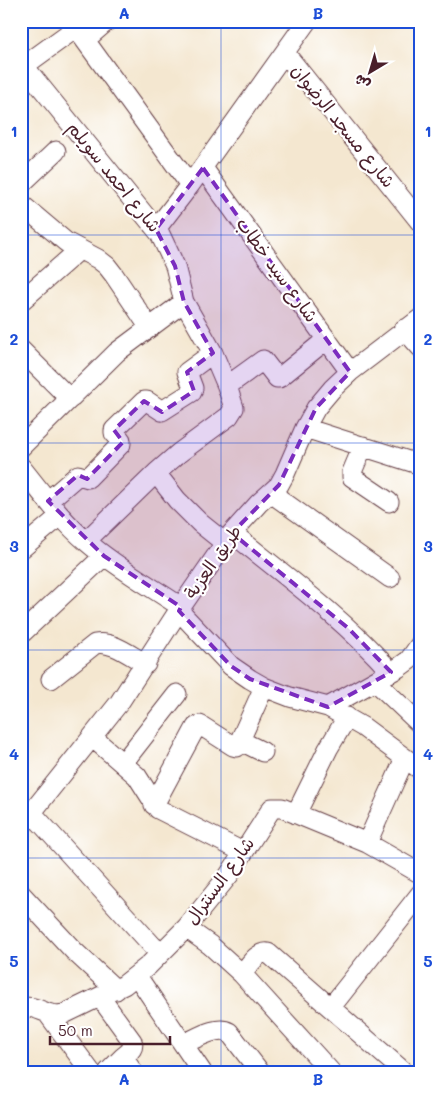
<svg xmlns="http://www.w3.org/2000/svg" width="442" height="1093" font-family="Mali,'Playpen Sans Arabic',sans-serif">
<rect width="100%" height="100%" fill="#fff"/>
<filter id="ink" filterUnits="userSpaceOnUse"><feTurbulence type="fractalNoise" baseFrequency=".02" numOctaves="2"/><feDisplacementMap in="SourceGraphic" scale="10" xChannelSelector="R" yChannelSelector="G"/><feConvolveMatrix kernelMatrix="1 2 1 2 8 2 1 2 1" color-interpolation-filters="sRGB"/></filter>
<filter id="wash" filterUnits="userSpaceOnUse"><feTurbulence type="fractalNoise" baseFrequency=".0096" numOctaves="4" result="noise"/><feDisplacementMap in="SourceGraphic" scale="20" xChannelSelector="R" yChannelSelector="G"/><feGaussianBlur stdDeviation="1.12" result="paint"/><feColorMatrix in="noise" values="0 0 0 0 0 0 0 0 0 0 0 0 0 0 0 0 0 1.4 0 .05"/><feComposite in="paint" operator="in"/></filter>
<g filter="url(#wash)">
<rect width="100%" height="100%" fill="#f4e7d0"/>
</g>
<g filter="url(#ink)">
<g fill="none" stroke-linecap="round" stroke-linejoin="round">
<defs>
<path id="minor" d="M71 21 190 185
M85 40 107 21
M285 53 421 223
M24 66 160 234 175 266 184 302 213 353 227 386 234 408 229 416 179 453 156 473 86 541
M21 68 76 28
M203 168 350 372
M21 184 56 151
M21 204 66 242 98 259 107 266 114 275 149 327
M156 229 190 185 307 21
M21 301 79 250
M404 329 421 348
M21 350 70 399
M227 386 263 360 277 378H279L327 339
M305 428 421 465
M363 446 352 472V477L389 502
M21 447 117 352 184 302
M21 467C42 493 61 520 87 542 116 567 150 586 181 607
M156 473 177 500 200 523 225 543
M271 493 390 578
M48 501 78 475 88 478 121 444V440L114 433V430L144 401H147L162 411 192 392 193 388 187 372 213 353
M232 533C287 577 344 619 391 672
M21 549 60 516
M179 611 231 666 250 679 264 687 290 697 328 707 363 727 421 770
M21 634 104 556
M51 679 95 644C112 640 131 656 146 664
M376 682 421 725
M328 707 398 668 409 660 421 643
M92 737 137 776 158 809 243 852
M241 741 263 752
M123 763 177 694
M154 805 196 727 200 725 233 746 237 747 264 687
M32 813 160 954
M296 814 328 749 347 717
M21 826 119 703 181 607 232 533 259 503 279 485 285 474 305 428 316 408 332 389 350 372 421 318
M367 843 405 758
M21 894 74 951 116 990
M186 928 210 945 242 974 331 1072
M242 974C249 966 257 951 268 953L404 1072
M137 976 202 1072
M100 997 132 1041C135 1049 129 1052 123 1057L133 1072
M331 1007 421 893
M21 1008C40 1004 45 1018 64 1014L124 985 148 966 186 928 229 875 272 808H282L367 843 421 874
M48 1014 91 1072
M183 1044C196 1039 216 1025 229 1032L260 1072
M108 1072 123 1057"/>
</defs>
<use href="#minor" stroke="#643d44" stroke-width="21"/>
<use href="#minor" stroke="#fff" stroke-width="19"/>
</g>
</g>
<path fill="#7b2cbf" fill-opacity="0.2" stroke="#7b2cbf" stroke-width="4" stroke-dasharray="10 6" stroke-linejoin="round" d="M203 168 350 372 316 408 279 485 232 533 348 628 391 672 328 707 250 679 231 666 179 611 181 607 104 556 48 501 78 475 87 479 123 442 114 430 144 401 162 412 194 391 187 372 213 353 184 302 175 266 156 229Z"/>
<path fill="none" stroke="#1d4ed8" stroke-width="1" stroke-opacity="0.55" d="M221 21V1072M21 235H421M21 443H421M21 650H421M21 858H421"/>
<g text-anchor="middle" stroke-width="4.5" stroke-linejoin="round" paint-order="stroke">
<g font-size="18" fill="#4a1f2b" stroke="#fff">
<text transform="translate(343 126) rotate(51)" y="6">شارع مسجد الرضوان</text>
<text transform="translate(114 177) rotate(51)" y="6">شارع احمد سويلم</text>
<text transform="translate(277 270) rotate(54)" y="6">شارع سيد خطاب</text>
<text transform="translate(213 562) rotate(-55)" y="6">طريق العزبة</text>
<text transform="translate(220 881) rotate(-54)" y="6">شارع السنترال</text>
</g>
</g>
<rect width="442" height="1093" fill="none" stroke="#fff" stroke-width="55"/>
<g transform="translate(370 72) rotate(218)" stroke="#ffffff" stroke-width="4" paint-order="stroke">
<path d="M0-4L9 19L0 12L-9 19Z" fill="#4a1f2b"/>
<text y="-8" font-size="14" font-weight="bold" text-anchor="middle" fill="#4a1f2b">ش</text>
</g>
<path d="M50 1036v8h120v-8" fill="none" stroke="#4a1f2b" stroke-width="2.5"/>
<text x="58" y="1036" font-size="15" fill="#4a1f2b" stroke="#ffffff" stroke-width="4" paint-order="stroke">50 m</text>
<rect x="28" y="28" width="386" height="1038" fill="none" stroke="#1d4ed8" stroke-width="2"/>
<g font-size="16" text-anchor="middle" font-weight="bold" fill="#1d4ed8">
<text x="124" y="19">A</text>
<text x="318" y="19">B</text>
<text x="14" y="137">1</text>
<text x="428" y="137">1</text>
<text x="14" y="345">2</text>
<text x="428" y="345">2</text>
<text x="14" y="552">3</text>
<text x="428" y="552">3</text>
<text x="14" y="760">4</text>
<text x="428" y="760">4</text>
<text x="14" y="967">5</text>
<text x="428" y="967">5</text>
<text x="124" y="1085">A</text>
<text x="318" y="1085">B</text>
</g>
</svg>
